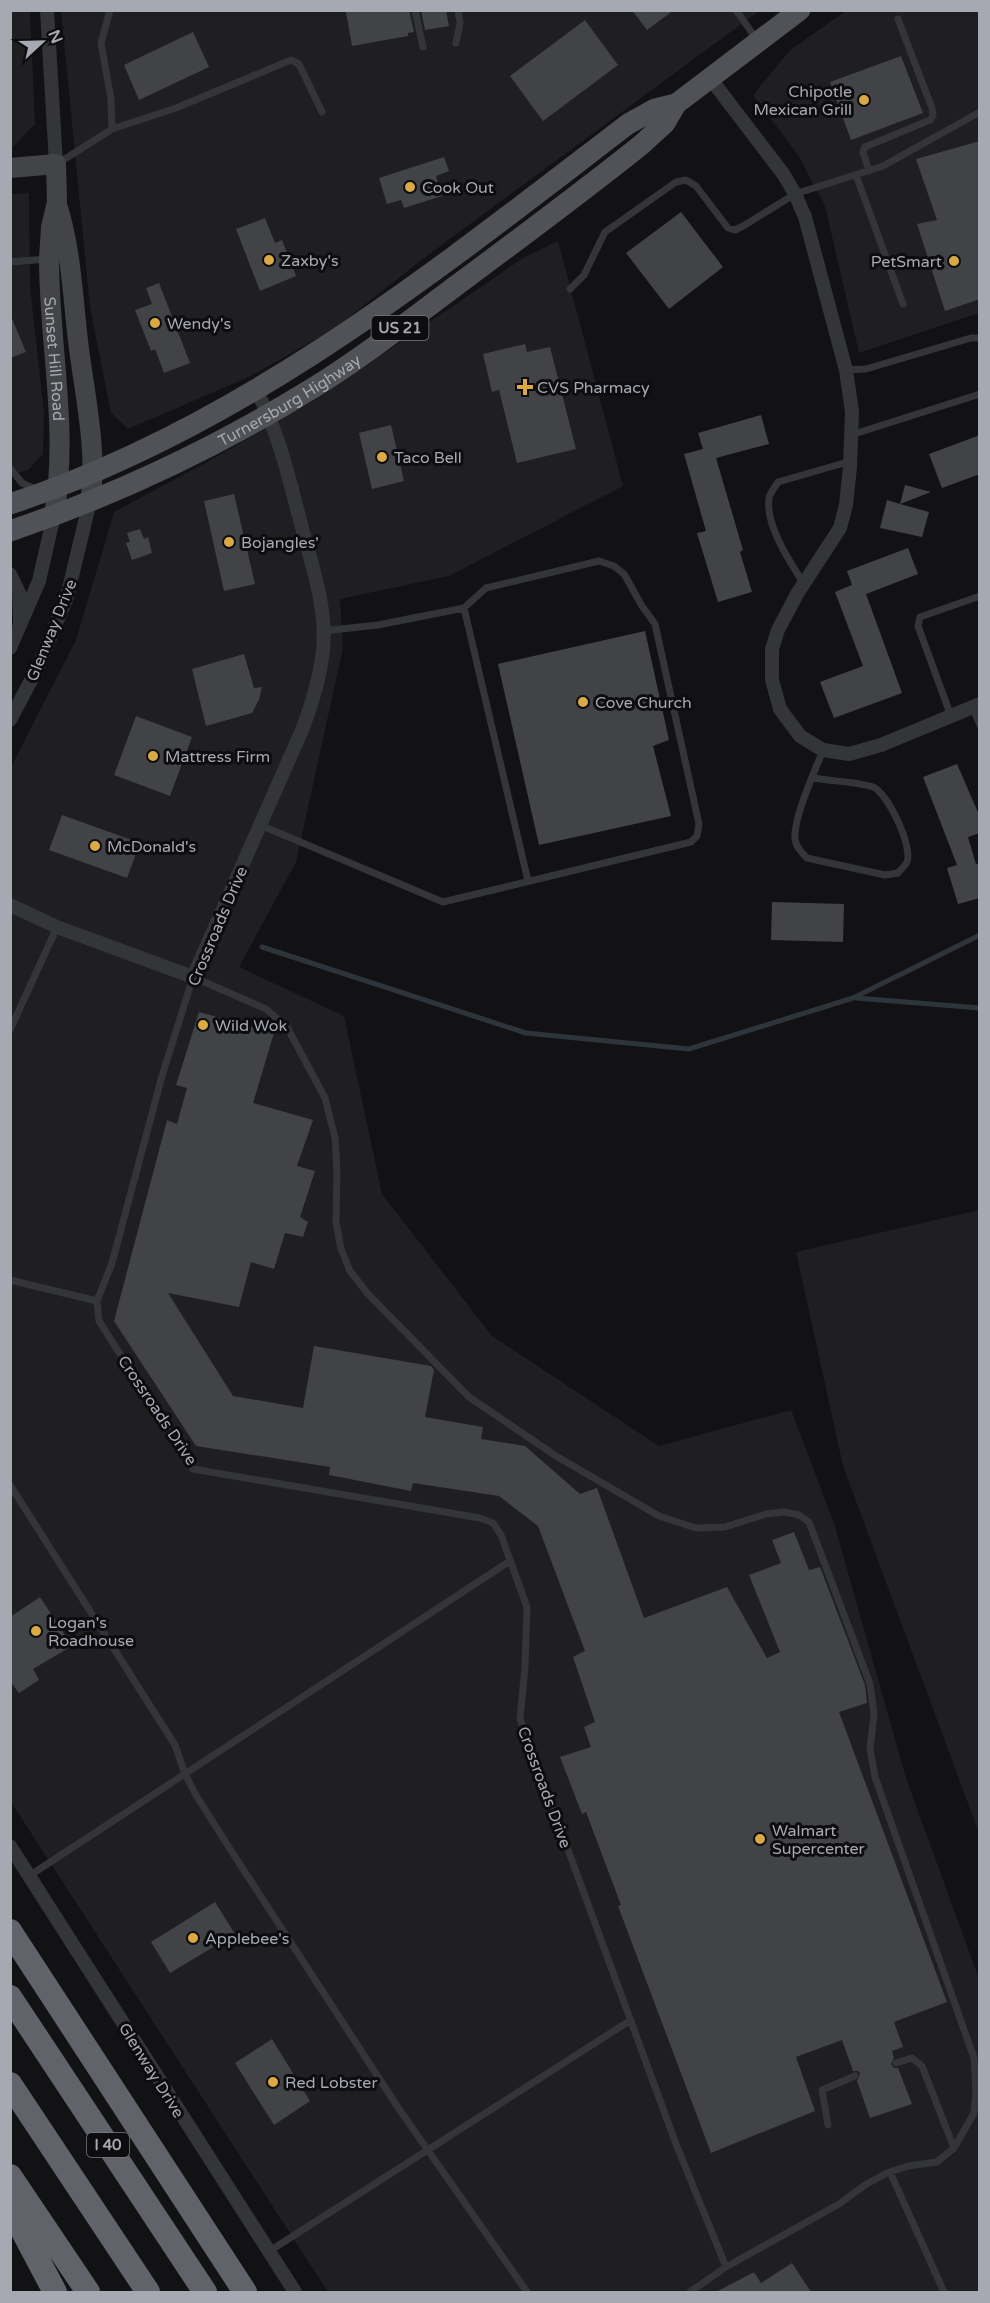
<svg xmlns="http://www.w3.org/2000/svg" width="990" height="2303" font-family="'Varela Round',sans-serif">
<rect width="100%" height="100%" fill="#121214"/>
<path fill="#1f1f21" d="M10 11H30L35 124 14 146H11Z
M61 11H759L424 258 334 329 251 376 128 429 111 413 90 307Z
M846 11H979V313L859 353 825 206 798 155 753 95 790 50Z
M29 193 30 287 44 413 43 454 28 470 11 475 10 194Z
M558 241 623 486 449 576 340 599 343 648 296 862 239 967 344 1016 382 1194 492 1336 659 1446 791 1410 834 1523 906 1778 979 1979V2292H328L11 1802 10 769 76 640 114 512 207 462 317 399 523 258Z
M979 1210H980L979 1833 843 1466 796 1252Z"/>
<g fill="none" stroke-linecap="round" stroke-linejoin="round">
<path stroke="#2d353b" stroke-width="5" d="M262 947 526 1033 689 1049 853 998 980 935
M856 998 980 1008"/>
</g>
<path fill="#424346" d="M354 10H409L414 32 408 33V36L352 46 346 12Z
M421 10H446L449 26 425 30Z
M632 10H674L647 30Z
M585 20 618 65 543 121 510 76Z
M193 32 209 67 139 100 124 65Z
M901 56 923 113 851 140 830 82Z
M980 141V299L945 311 917 224 937 220 916 159Z
M444 157 449 171 436 176 442 196 404 208 401 200 387 204 379 178Z
M681 212 723 267 669 309 626 253Z
M265 218 275 243 282 240 296 276 260 291 236 229Z
M159 283 190 363 164 373 155 349 151 351 135 310 152 304 146 288Z
M10 314 26 352 10 358Z
M525 344 527 352 550 347 576 449 517 463 499 390 492 392 483 354Z
M761 415 769 444 716 458 743 550 740 552 752 592 718 602 697 533 706 531 684 454 703 449 698 433Z
M391 425 404 481 372 489 359 433Z
M980 435V474L942 488 929 454Z
M905 485 931 492 900 504 929 512 922 537 880 528 887 500 900 504Z
M234 494 255 584 224 591 204 501Z
M140 529 144 539 148 537 152 553 132 560 126 543 130 542 127 533Z
M908 548 918 574 866 594 902 693 834 718 820 682 863 666 835 592 852 585 847 571Z
M645 631 669 740 653 746 671 816 539 845 498 664Z
M244 654 254 688 262 687 259 700 252 713 206 726 192 669Z
M136 716 192 737 170 796 114 775Z
M957 764 980 817V833L968 837 976 864 980 863V898L958 904 947 868 957 865 923 777Z
M62 815 140 843 127 878 49 850Z
M772 902 844 904 843 942 771 940Z
M199 1012 274 1033 253 1103 313 1120 297 1166 315 1171 300 1217 308 1222 303 1237 285 1233 274 1269 251 1262 239 1307 168 1293 233 1396 303 1408 314 1346 431 1366 434 1370 425 1417 483 1427 481 1439 525 1446 580 1494 597 1488 644 1618 727 1587 767 1658 780 1652 749 1575 781 1563 772 1540 794 1532 809 1570 820 1567 865 1685 867 1703 839 1712 947 2002 894 2022 903 2047 892 2051 894 2058 891 2064 894 2068H898L912 2104 870 2118 857 2081 860 2074 858 2071H853L842 2040 796 2057 815 2111 711 2153 618 1906 621 1905 586 1812 582 1814 560 1757 591 1747 584 1727 595 1722 573 1657 585 1651 538 1526 499 1496 413 1483 411 1491 329 1475 330 1467 196 1446 114 1321 167 1120 177 1124 187 1088 176 1085Z
M40 1597 72 1646 33 1669 39 1680 19 1693 10 1681V1617Z
M215 1902 235 1934 170 1973 151 1942Z
M272 2039 310 2101 274 2125 235 2063Z
M792 2263 811 2292H716L754 2272 761 2283Z"/>
<g fill="none" stroke-linecap="round" stroke-linejoin="round">
<path stroke="#343538" stroke-width="7" d="M415 10 423 47
M736 10 757 40
M456 43 460 23 458 10
M112 129 176 108 291 60 299 64 322 112
M57 164 112 129 111 99 101 43 110 10
M869 171 863 152 865 147 930 120 933 116 932 108 898 19
M856 175 903 304
M10 262 47 259
M570 289 584 275 605 232 676 182 686 180 696 186 728 228 735 230 745 225 795 194 883 166 980 112
M846 370 866 369 971 338H980
M851 435 980 394
M10 468 22 483 33 488
M804 584C790 562 765 525 769 498 770 493 775 487 778 482L851 461
M464 608 528 881
M972 707 980 725
M951 716 918 626 920 617 980 596
M813 778C829 781 859 782 873 787 888 793 913 847 907 862 906 865 900 870 898 873L885 875 807 858C801 852 796 847 795 839 793 818 815 771 823 750
M260 825 443 902 691 842 697 836 699 824 655 624 642 606 624 574 614 566 599 561 486 588 464 608 378 625 322 631
M10 1030 57 927
M10 1280 97 1301
M10 1485 175 1745 185 1774 196 1795 230 1849 399 2109 527 2292
M29 1876 510 1561
M896 2063 912 2058 922 2066 954 2148
M828 2125 822 2090 855 2076
M890 2172 944 2292
M268 2252 631 2020
M690 2292 726 2267 839 2204 865 2185 887 2173 908 2166 937 2162 954 2148 974 2113 976 2091 974 2058 875 1777 870 1749 874 1714 870 1684 809 1522 799 1515 784 1512 766 1514 725 1527 696 1528 659 1516 556 1456 469 1397 368 1294 350 1271 341 1249 336 1222 337 1170 335 1138 325 1098 287 1027 266 1009 193 977 162 1076 112 1263 97 1301 99 1321 193 1469 480 1518 493 1523 501 1535 527 1607 525 1667 520 1719 676 2144 726 2267"/>
<path stroke="#343538" stroke-width="14" d="M47 10 56 164
M710 78 784 175 795 194 805 217 846 370 852 412 850 467 846 505 840 528 797 594 778 630 772 649V680L780 709 800 736 823 750 849 754 881 745 980 704
M10 574 19 593 20 621
M10 648 39 581 54 515
M10 720 38 667 67 597 90 501
M10 905 57 927 193 977 302 730C312 704 320 678 323 650 327 607 312 566 301 524 289 479 279 432 256 390
M10 1846 295 2292"/>
<g stroke="#424448" stroke-width="20">
<path id="s1" d="M10 168 56 164 57 202 51 227 49 259C49 344 69 430 54 515"/>
<path d="M58 208C72 253 73 303 79 349 85 395 98 456 90 501"/>
</g>
<g stroke="#505257" stroke-width="21">
<path d="M10 504C243 427 436 271 628 124L655 109 676 104"/>
<path id="s2" d="M10 531C116 495 219 446 313 388 363 357 410 320 457 285 519 239 581 193 641 145L665 123 676 104 800 10"/>
</g>
<path stroke="#606369" stroke-width="24" d="M10 1931 245 2292
M10 1997 205 2292
M10 2084 148 2292
M10 2176 88 2292
M10 2207 55 2292"/>
</g>
<g fill="#daa944" stroke="#0d0d0f" stroke-width="2">
<circle cx="864" cy="100" r="6"/>
<circle cx="410" cy="187" r="6"/>
<circle cx="269" cy="260" r="6"/>
<circle cx="954" cy="261" r="6"/>
<circle cx="155" cy="323" r="6"/>
<path d="M522 378h6v6h6v6h-6v6h-6v-6h-6v-6h6z"/>
<circle cx="382" cy="457" r="6"/>
<circle cx="229" cy="542" r="6"/>
<circle cx="583" cy="702" r="6"/>
<circle cx="153" cy="756" r="6"/>
<circle cx="95" cy="846" r="6"/>
<circle cx="203" cy="1025" r="6"/>
<circle cx="36" cy="1631" r="6"/>
<circle cx="760" cy="1839" r="6"/>
<circle cx="193" cy="1938" r="6"/>
<circle cx="273" cy="2082" r="6"/>
</g>
<g text-anchor="middle" stroke-width="6" stroke-linejoin="round" paint-order="stroke">
<g fill="#0d0d0f" stroke="#787a81" stroke-width="1.5">
<rect x="371.5" y="316" width="57" height="24" rx="4.5"/>
<rect x="87" y="2133" width="42" height="24" rx="4.5"/>
</g>
<g font-size="15" font-weight="bold" fill="#a6a9b2">
<text x="400" y="333">US 21</text>
<text x="108" y="2150">I 40</text>
</g>
<g font-size="16" fill="#a6a9b2" stroke="#0d0d0f" text-anchor="start">
<text x="852" y="97" text-anchor="end">Chipotle<tspan x="852" dy="18">Mexican Grill</tspan></text>
<text x="422" y="193">Cook Out</text>
<text x="281" y="266">Zaxby's</text>
<text x="942" y="267" text-anchor="end">PetSmart</text>
<text x="167" y="329">Wendy's</text>
<text x="537" y="393">CVS Pharmacy</text>
<text x="394" y="463">Taco Bell</text>
<text x="241" y="548">Bojangles'</text>
<text x="595" y="708">Cove Church</text>
<text x="165" y="762">Mattress Firm</text>
<text x="107" y="852">McDonald's</text>
<text x="215" y="1031">Wild Wok</text>
<text x="48" y="1628">Logan's<tspan x="48" dy="18">Roadhouse</tspan></text>
<text x="772" y="1836">Walmart<tspan x="772" dy="18">Supercenter</tspan></text>
<text x="205" y="1944">Applebee's</text>
<text x="285" y="2088">Red Lobster</text>
</g>
<g font-size="16" fill="#a6a9b2" stroke="#0d0d0f">
<text dy="6" stroke="none"><textPath href="#s1" startOffset="242">Sunset Hill Road</textPath></text>
<text dy="6" stroke="none"><textPath href="#s2" startOffset="309">Turnersburg Highway</textPath></text>
<text transform="translate(51 630) rotate(-68)" y="6">Glenway Drive</text>
<text transform="translate(217 926) rotate(-67)" y="6">Crossroads Drive</text>
<text transform="translate(158 1410) rotate(56)" y="6">Crossroads Drive</text>
<text transform="translate(545 1787) rotate(70)" y="6">Crossroads Drive</text>
<text transform="translate(152 2070) rotate(58)" y="6">Glenway Drive</text>
</g>
</g>
<rect width="990" height="2303" fill="none" stroke="#a6a9b2" stroke-width="24"/>
<g transform="translate(42 42) rotate(68)" stroke="#0d0d0f" stroke-width="4.5" paint-order="stroke">
<path d="M0-4.5L10 22L0 15L-10 22Z" fill="#a6a9b2"/>
<text y="-9" font-size="16" font-weight="bold" text-anchor="middle" fill="#a6a9b2">N</text>
</g>
</svg>
